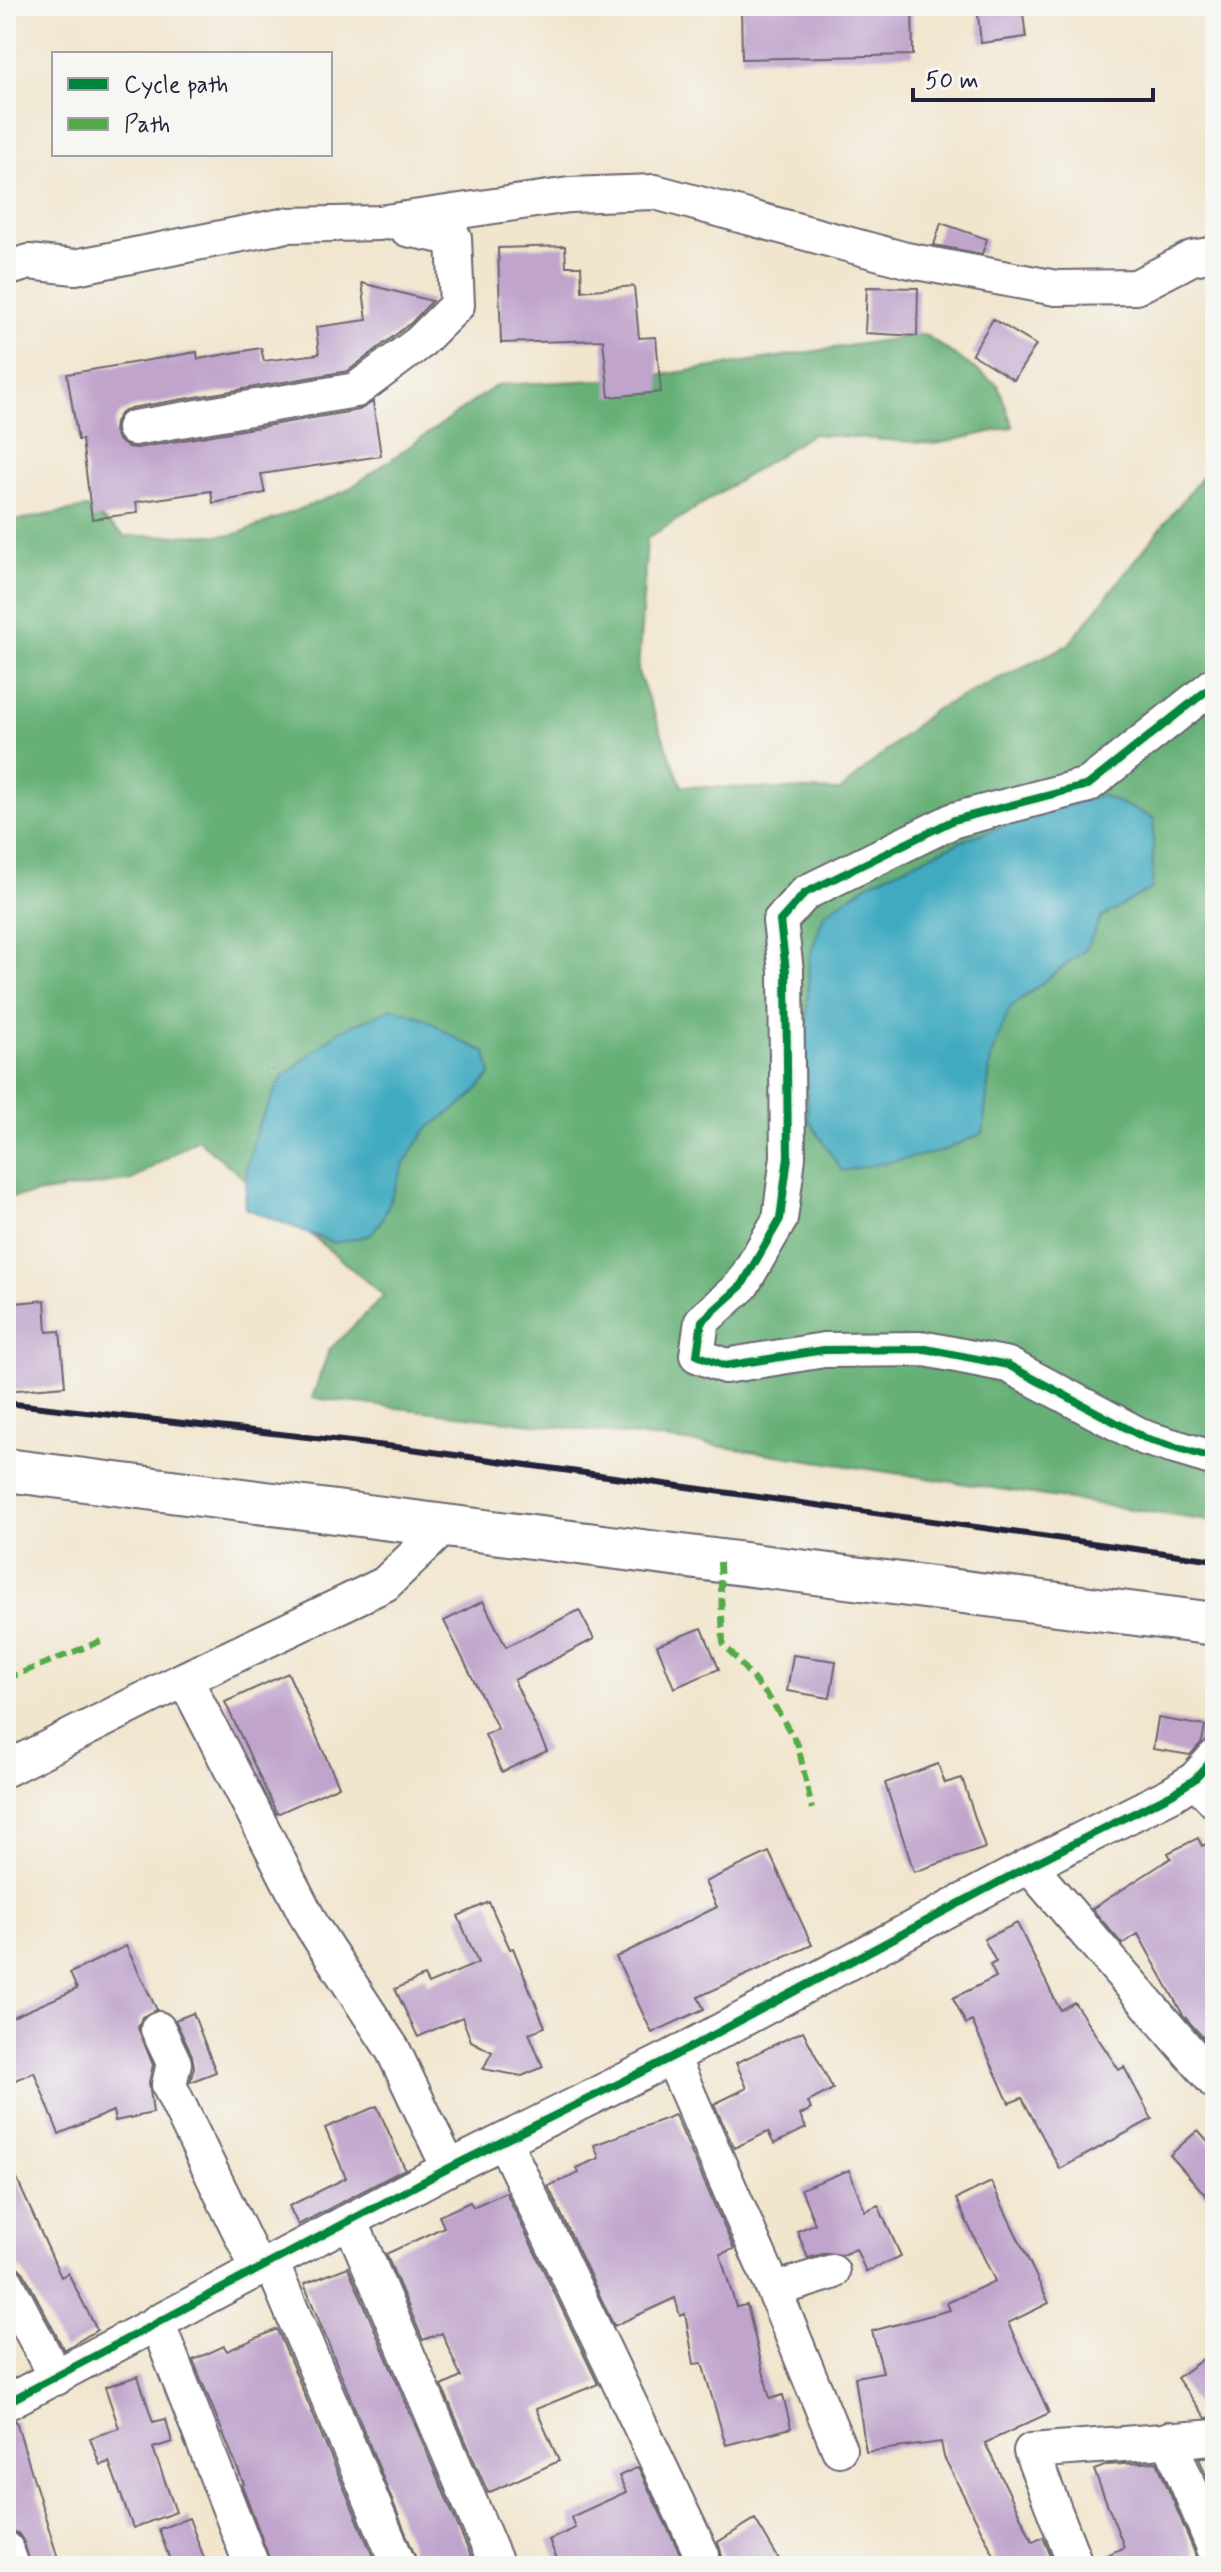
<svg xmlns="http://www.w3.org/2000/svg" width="1221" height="2572" font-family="Mynerve,sans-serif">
<rect width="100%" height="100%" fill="#f6f6f2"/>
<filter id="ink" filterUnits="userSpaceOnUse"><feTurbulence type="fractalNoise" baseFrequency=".0125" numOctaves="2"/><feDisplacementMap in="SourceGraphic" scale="16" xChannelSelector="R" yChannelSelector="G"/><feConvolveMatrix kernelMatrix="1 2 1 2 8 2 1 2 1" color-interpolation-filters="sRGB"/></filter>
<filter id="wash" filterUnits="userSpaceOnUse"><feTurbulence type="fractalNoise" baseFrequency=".006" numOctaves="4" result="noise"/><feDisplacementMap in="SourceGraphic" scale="32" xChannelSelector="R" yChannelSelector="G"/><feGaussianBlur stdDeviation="1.8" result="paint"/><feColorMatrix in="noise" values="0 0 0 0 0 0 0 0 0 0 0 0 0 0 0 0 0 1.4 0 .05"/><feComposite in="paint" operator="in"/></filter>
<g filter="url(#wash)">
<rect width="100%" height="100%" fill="#f1e5cd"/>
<path fill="#66b077" stroke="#446959" stroke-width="2" d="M924 334 998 385 1013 427 936 444 812 434 647 539 638 672 682 786 840 791 932 711 1068 645 1215 460V1522L704 1444 312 1398 329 1350 384 1296 197 1139 132 1180 6 1198V522L87 508 125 536 234 535 346 491 497 385 643 378Z"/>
<path fill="#41aac1" stroke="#32667e" stroke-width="2" d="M1101 795 1154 818 1152 888 1101 918 1086 949 1010 1008 991 1057 983 1133 940 1152 842 1171 808 1119 806 1049 809 959 824 914 873 881 971 837Z
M393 1008 424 1018 461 1041 486 1052 491 1075 467 1101 427 1129 405 1162 384 1216 371 1235 334 1243 245 1208 247 1166 258 1125 282 1078 339 1031Z"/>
<g id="blocks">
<path fill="#c0a4cc" d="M741 6H912L913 55 742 59Z
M977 6H1022L1026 37 981 43Z
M941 223 987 239 982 254 934 245Z
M565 246 566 266H581L582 291 634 286 639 338 656 337 661 392 609 397 603 340 501 343 498 248Z
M362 283 432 301 411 323 348 371 131 408 121 413 115 422 114 431 119 441 128 447 137 448 359 410 373 402 381 456 261 474 265 493 213 503 211 491 136 502 138 513 92 519 82 440H78L67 374 197 352 198 359 261 348 264 361 319 354 316 327 367 320Z
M867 287 918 288 917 336 865 333Z
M993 319 1036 345 1014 380 972 354Z
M45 1300 47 1332 60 1331 65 1386 6 1391V1304Z
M483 1601 506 1647 579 1610 594 1639 514 1680 547 1751 502 1772 485 1735 498 1729 444 1621Z
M702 1628 719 1669 674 1688 657 1645Z
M793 1655 836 1661 830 1698 787 1691Z
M288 1673 339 1786 277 1814 225 1702Z
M1158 1718 1205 1726 1202 1742 1190 1755 1153 1749Z
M938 1764 945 1783 962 1778 985 1848 914 1872 885 1783Z
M1198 1838 1202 1846 1215 1840V2051L1183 2015 1138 1934 1122 1944 1092 1909 1171 1858 1168 1853Z
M769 1852 812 1945 698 1997 704 2009 652 2033 616 1957 717 1907 705 1882Z
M489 1902 510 1949 513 1948 545 2027 529 2033 543 2067 522 2076 483 2069 492 2052 471 2041 462 2017 418 2037 395 1989 424 1976 428 1984 478 1963 458 1916Z
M1017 1923 1060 2010 1074 2002 1119 2070 1124 2067 1152 2119 1060 2169 1022 2098 1009 2103 972 2021 966 2024 953 1998 996 1977 990 1965 996 1962 984 1939Z
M126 1946 157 2010 142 2017 138 2028 153 2065 149 2082 153 2113 115 2121 113 2111 59 2134 34 2072 6 2084V2020L77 1989 70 1973Z
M193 2013 216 2072 190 2082 194 2067 192 2055 175 2020Z
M803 2031 833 2089 808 2102 811 2109 800 2115 806 2128 774 2144 768 2132 734 2148 714 2104 747 2088 736 2063Z
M377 2106 405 2169 298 2225 289 2206 346 2178 325 2128Z
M675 2115 734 2249 720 2254 736 2307 747 2305 770 2399 783 2395 791 2428 726 2445 702 2363 694 2364 685 2314 680 2316 675 2298 614 2326 548 2186 579 2173 576 2168 599 2158 594 2145Z
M1198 2130 1215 2149V2206L1170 2155Z
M6 2155 61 2277 68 2273 97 2330 64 2350 24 2273 16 2265 6 2262Z
M849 2170 865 2211 878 2205 901 2256 866 2272 856 2249 842 2255 827 2253 808 2258 797 2231 815 2224 801 2189Z
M991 2182 1049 2303 1008 2323 1049 2413 985 2443 1033 2542 1043 2537 1055 2566H982L996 2559 944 2457 941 2442 866 2452 855 2377 883 2372 872 2331 950 2310 947 2303 995 2281 956 2199Z
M506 2192 598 2384 536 2409 559 2461 488 2493 442 2386 461 2377 442 2333 423 2340 386 2254 444 2227 439 2216 470 2202 473 2207Z
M348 2267 475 2566H419L304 2284Z
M277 2329 377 2566H272L242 2485 244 2484 193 2360 224 2346 227 2351Z
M1215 2350V2417L1206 2418 1177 2378Z
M138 2376 153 2422 166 2419 172 2442 153 2448 176 2512 133 2528 109 2462 100 2465 90 2438 119 2428 105 2387Z
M16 2421 59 2562 45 2566H31L24 2542 18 2533 7 2529 6 2527V2423Z
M1215 2457V2498L1199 2458Z
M1157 2462 1197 2558 1203 2566H1096L1095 2561 1124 2547 1094 2470 1107 2465Z
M638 2467 686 2566H560L549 2540 575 2528 571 2517 626 2492 619 2476Z
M189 2518 207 2566H172L159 2529Z
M755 2519 783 2566H719L722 2556 718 2542Z"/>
</g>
</g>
<g filter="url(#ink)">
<use href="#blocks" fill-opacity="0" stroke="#6a666e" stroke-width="2"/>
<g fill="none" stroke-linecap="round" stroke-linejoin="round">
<defs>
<path id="minor" d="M6 269 29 262 75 267 287 225 379 223 569 195 655 192 906 260 1056 288 1136 287 1192 258 1215 254
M134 428 356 390 419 343 457 305 454 238 407 229
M1215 684 1088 785 954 820 805 893 780 921 786 971 788 1157 780 1219 742 1285 702 1321 697 1355 725 1366 824 1350 926 1349 1008 1365 1145 1438 1215 1459
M185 1679 312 1926 393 2050 449 2168
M6 1769 185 1679 385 1584 444 1527
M1195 1779 1215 1801
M1029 1866 1215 2082
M158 2029 174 2063 169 2085 258 2269
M672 2057 774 2290 839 2449
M504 2141 702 2555
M351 2222 497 2566
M271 2262 399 2566
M6 2282 56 2378
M774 2290 832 2272
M157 2322 252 2566
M6 2403 449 2168 672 2057 1029 1866 1172 1794 1195 1779 1215 1757
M1169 2439 1215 2550
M6 2549 12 2566
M1076 2566 1031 2451 1215 2437"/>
<path id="tertiary" d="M6 1470 1215 1624"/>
</defs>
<use href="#minor" stroke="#6a666e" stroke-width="38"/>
<use href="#tertiary" stroke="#6a666e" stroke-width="46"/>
<use href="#minor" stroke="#fff" stroke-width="34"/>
<use href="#tertiary" stroke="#fff" stroke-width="42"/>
<path stroke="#22223b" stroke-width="6" d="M6 1403 404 1448 1215 1560"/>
<path stroke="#53aa46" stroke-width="6" stroke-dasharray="12 6" stroke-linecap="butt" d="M720 1562 723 1643 771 1700 798 1745 812 1809
M6 1679 101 1641"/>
<defs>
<path id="cycleway" d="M1215 684 1088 785 954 820 805 893 780 921 786 971 788 1157 780 1219 742 1285 702 1321 697 1355 725 1366 824 1350 926 1349 1008 1365 1145 1438 1215 1459
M6 2403 449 2168 672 2057 1029 1866 1172 1794 1195 1779 1215 1757"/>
</defs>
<use href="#cycleway" stroke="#f6f6f2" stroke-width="13"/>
<use href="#cycleway" stroke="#00873e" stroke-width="8"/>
</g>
</g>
<rect width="1221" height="2572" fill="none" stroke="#f6f6f2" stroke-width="32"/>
<rect x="52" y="52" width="280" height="104" fill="#f6f6f2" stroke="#a1a1a9" stroke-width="2"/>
<rect x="68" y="78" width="40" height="12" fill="#00873e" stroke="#a1a1a9" stroke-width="2"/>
<text x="124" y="92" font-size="24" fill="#22223b">Cycle path</text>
<rect x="68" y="118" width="40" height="12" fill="#53aa46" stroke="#a1a1a9" stroke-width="2"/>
<text x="124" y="132" font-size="24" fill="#22223b">Path</text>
<path d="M913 88v12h240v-12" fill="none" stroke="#22223b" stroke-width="4"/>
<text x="925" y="88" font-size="24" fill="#22223b" stroke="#f6f6f2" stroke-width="6" paint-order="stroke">50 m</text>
</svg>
